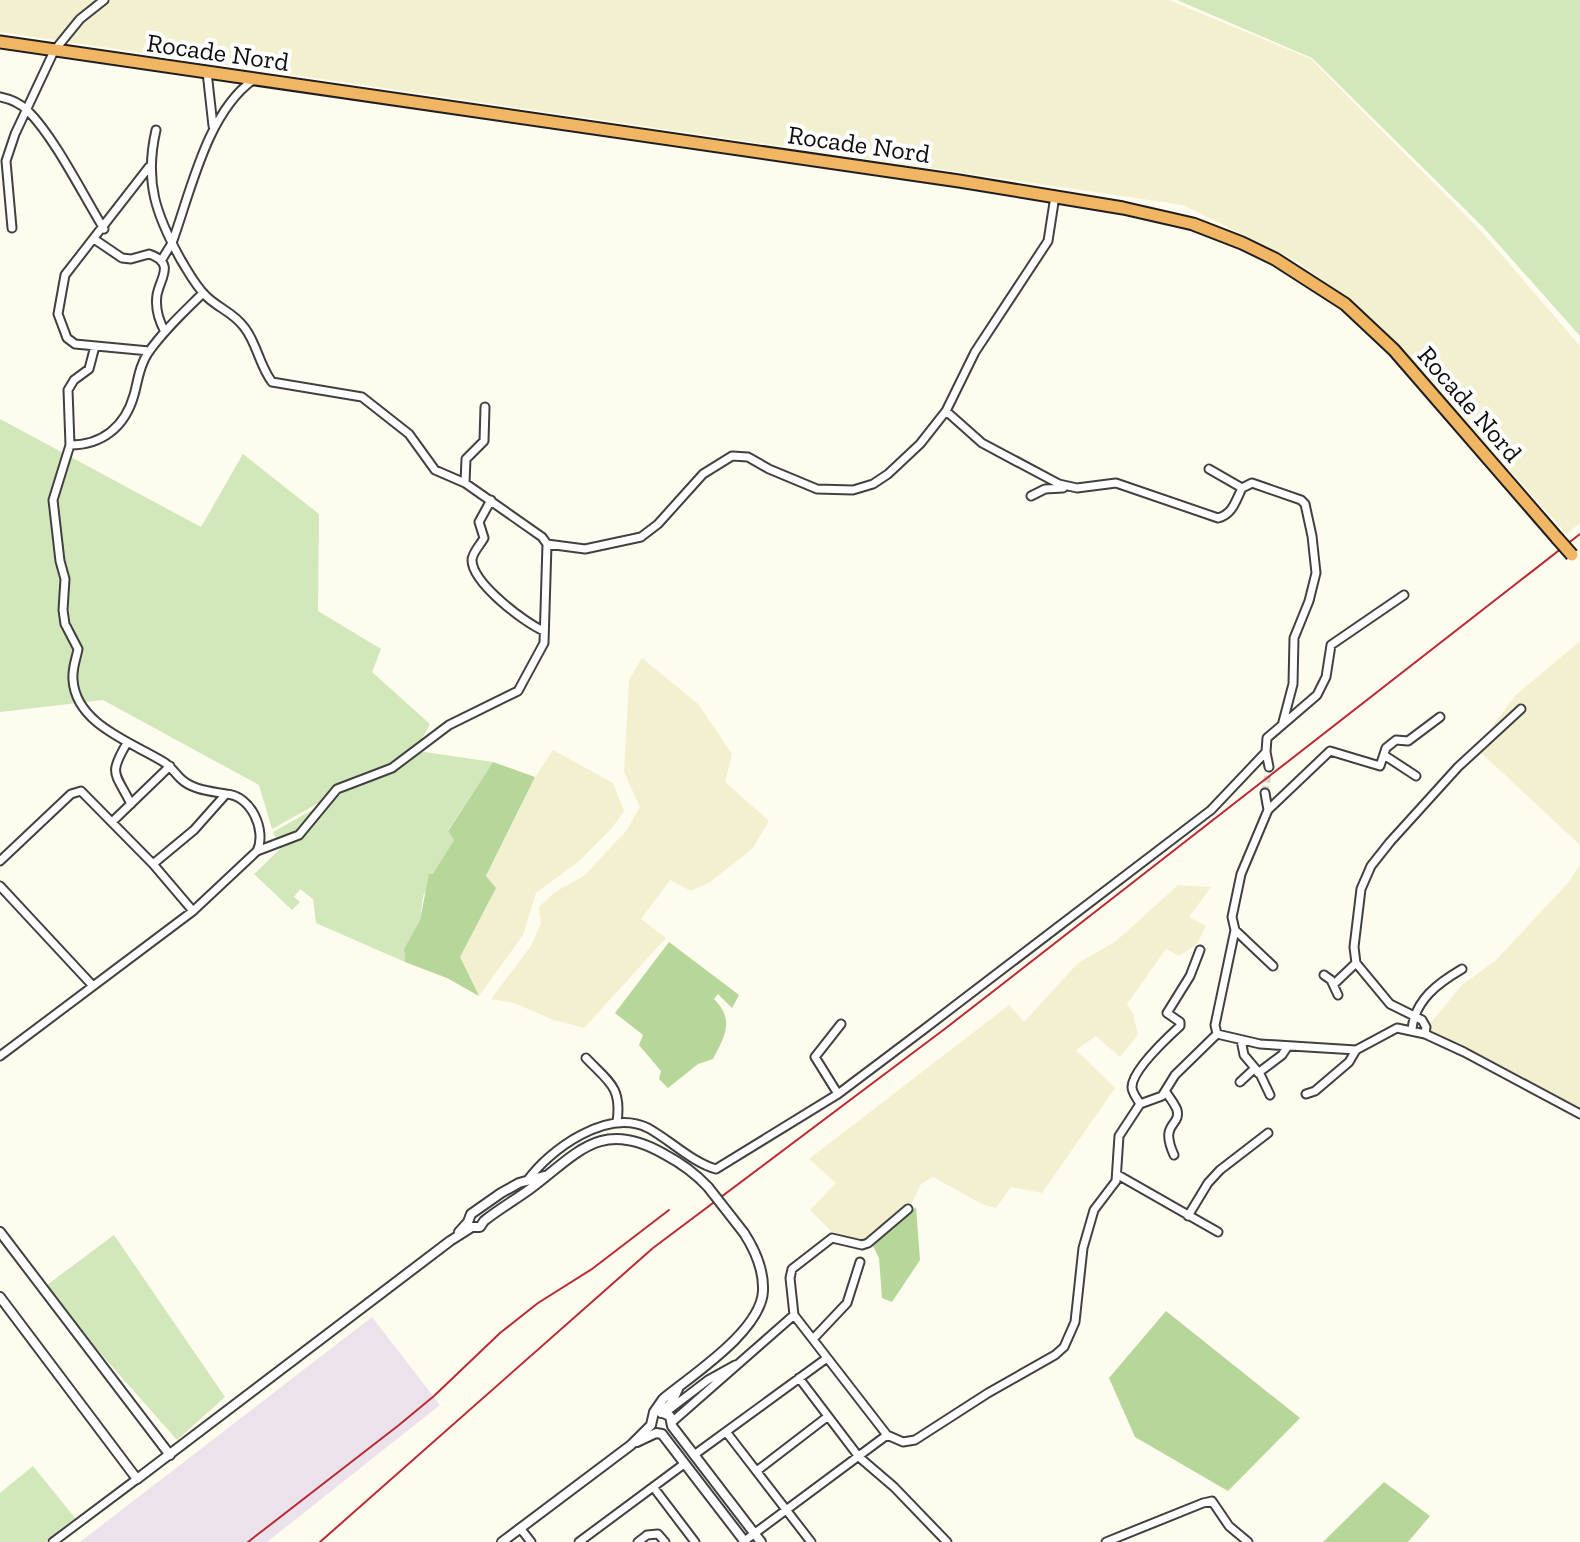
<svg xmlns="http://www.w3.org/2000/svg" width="1580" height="1542" font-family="'Zilla Slab',serif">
<rect width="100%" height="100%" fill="#fefbef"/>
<path fill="#ebe2ec" d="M372 1317 440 1405 267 1542H80Z"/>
<path fill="#f3f0d0" d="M0 0H1169L1311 59 1481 231 1580 346V523L1567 534 1377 323 1300 263 1183 205 0 32Z
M1580 641V845L1476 748 1516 695Z
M642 658 698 704 732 754 725 782 769 821 752 849 710 882 691 891 670 880 641 919 666 938 584 1028 551 1019 514 1003 491 999 531 946 541 923 539 907 555 892 584 876 626 831 640 807 624 772 629 680Z
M553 750 613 783 624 811 611 829 579 861 536 893 523 935 479 996 459 957 495 888 486 877 535 777Z
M1580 864V1112L1424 1031 1462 985 1495 961 1569 882Z
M1178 885 1211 887 1189 917 1206 926 1197 944 1179 956 1166 949 1127 1004 1133 1014 1138 1035 1120 1057 1096 1036 1076 1050 1115 1088 1042 1193 1011 1187 996 1208 982 1204 933 1177 921 1184 910 1207 867 1239 861 1240 832 1232 810 1210 836 1183 809 1159 1009 1005 1024 1022 1078 963 1115 942Z"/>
<path fill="#d2e7ba" d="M1177 0H1580V336L1484 228 1312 58Z
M0 419 201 527 243 454 319 514 318 611 381 649 372 672 430 724 417 748 272 829 259 785 103 700 0 712Z
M418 751 493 762 448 830 454 840 423 896 420 920 404 949 405 962 316 923 313 899 300 889 294 897 300 902 292 910 254 874 281 848 273 832Z
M114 1235 225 1397 177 1440 43 1288Z
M33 1466 75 1518 45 1542H0V1493Z"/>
<path fill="#b7d79a" d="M493 762 535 777 486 876 496 888 460 957 479 996 447 978 405 962 404 949 420 920 429 874H433L454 840 448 831Z
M669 942 739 995 732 1008 718 994 714 999C735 1020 725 1036 713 1059L698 1064 668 1088 659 1079 661 1071 639 1045 643 1035 615 1013Z
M916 1207 920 1260 892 1302 882 1298 879 1258 873 1246Z
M1166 1311 1300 1418 1228 1491 1135 1437 1109 1378Z
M1384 1482 1430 1516 1408 1542H1323Z"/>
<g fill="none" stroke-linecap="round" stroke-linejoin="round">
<path stroke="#dad7cd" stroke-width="7" stroke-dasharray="7 3.5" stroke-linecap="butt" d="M1265 793 1269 767"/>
<defs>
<path id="minor" d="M207 72 213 126
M0 97C10 99 20 103 28 111 55 138 83 195 104 229
M156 130C144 182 156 215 181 260 189 273 195 285 206 296 218 308 234 313 244 327 257 343 259 365 272 382L362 397 409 434 435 470 465 483 542 537 547 544 544 643 518 691 449 725 392 768 337 789 299 835 257 851
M12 228 6 161 15 134 54 51 80 19 104 0
M94 239 122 258 131 259 149 254C176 263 160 278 157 295 155 308 159 321 165 332
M161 261 172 243C191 191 207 113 253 80
M95 346 89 369 74 380 68 390 70 445 53 500 60 561 65 579 63 610 65 624 78 649C76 660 72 668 73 680 76 724 131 742 162 761 170 765 174 772 180 778 192 790 210 791 226 794
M149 351 75 344 67 338 58 314 65 275 149 167
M946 411 982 443 1059 484 1077 488 1116 483 1218 518C1233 514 1236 500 1242 488L1252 483 1301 500 1305 504 1312 536 1316 573 1309 601 1294 638 1293 684 1283 722
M70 445C102 445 125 427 134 395 138 381 139 366 148 353 163 331 184 312 203 293
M1209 469 1242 488
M465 483 466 459 484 441 485 407
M1031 496 1045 489 1063 488
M491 500 479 522 484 538C481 544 472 553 472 560 472 583 525 623 544 631
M547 544 585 549 641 537 658 524 703 474 732 456 748 457 769 469 817 489 853 490 873 484 888 474 920 444 946 411 975 352 1048 241 1055 196
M127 743C108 775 115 772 131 804
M1266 752 1269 767
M1384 755 1416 776
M1265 793 1268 810
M112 822 170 766
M0 861 71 794 81 791 153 864 193 911
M0 886 93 986
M1235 930 1273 966
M1324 975 1331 980 1338 995
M1334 984 1356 963
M1412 1029C1415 1000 1438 983 1462 969
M1217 1034 1215 1025 1235 930 1232 917 1241 874 1268 810 1330 751 1380 766 1386 748 1396 740 1408 741 1440 717
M1425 1034 1426 1027 1422 1020 1390 1004 1356 963 1354 947 1361 889 1371 866 1390 842 1458 767 1521 709
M1241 1040 1244 1055 1260 1074 1270 1095
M0 1056 193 911 257 851C267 831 251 795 226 794L194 830 153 864
M586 1058C609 1082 622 1087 617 1122
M1258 1073 1282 1055 1288 1046
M1240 1082 1254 1069
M1166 1092C1169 1097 1175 1104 1177 1110 1181 1127 1159 1122 1174 1155
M838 1094 815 1057 841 1024
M1306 1094 1315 1091 1349 1062 1356 1050 1397 1028 1425 1034 1464 1052 1580 1114
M1140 1104 1162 1096 1175 1075 1217 1034 1260 1044 1356 1050
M1118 1175 1218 1232
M527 1181C550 1149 607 1108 648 1128 670 1140 693 1163 716 1169L838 1094 923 1030 1211 810 1266 752 1267 738 1317 695 1326 677 1331 645 1404 595
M908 1209 868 1243 862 1245 832 1238 792 1269 790 1278 794 1315 887 1435 903 1442 915 1440 988 1393 1055 1355 1064 1347 1075 1322 1083 1248 1094 1210 1116 1181 1119 1136 1140 1104C1137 1098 1132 1093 1132 1087 1132 1070 1168 1037 1180 1026V1022L1167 1013 1190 976 1200 950
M1188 1216 1208 1183 1220 1170 1268 1133
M813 1339 847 1303 860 1262
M799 1378 859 1457 894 1487 947 1542
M666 1412 708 1380 735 1365
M672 1422 794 1315
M727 1433 811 1542
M694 1455 827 1358
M758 1470 827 1417
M654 1488 695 1542
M520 1528 531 1542
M53 1542 137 1479
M579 1542 684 1464
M638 1542 647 1535 658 1534 665 1542
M743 1542 887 1435
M1106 1542 1203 1503 1212 1501 1229 1526 1248 1542"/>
<path id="tertiary" d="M0 1232 170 1455
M459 1232 468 1222 471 1214 501 1193 519 1183 544 1176
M0 1297 137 1479 450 1241 472 1227H480L484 1221C499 1209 515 1200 530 1189 578 1153 601 1118 664 1154 681 1163 695 1173 708 1187
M661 1413 672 1402 678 1389
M663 1413 670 1416 672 1426 761 1542
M637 1442 656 1433 662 1434 745 1542
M502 1542 631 1445 651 1425 654 1412 663 1399C692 1375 761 1331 763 1291 764 1269 755 1250 744 1233"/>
<path id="trunk" d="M0 42 959 181 1123 208 1193 224 1242 243 1275 259 1345 304 1394 350 1557 538"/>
</defs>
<use href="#minor" stroke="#414141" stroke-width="11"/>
<use href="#tertiary" stroke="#414141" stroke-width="12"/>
<use href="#trunk" stroke="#1f1f1f" stroke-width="15"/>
<use href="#minor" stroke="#fff" stroke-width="7"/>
<use href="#tertiary" stroke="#fff" stroke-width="8"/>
<use href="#trunk" stroke="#f0b664" stroke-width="11"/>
<path stroke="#b82b35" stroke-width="2" d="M248 1542 399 1425 434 1396 500 1333 538 1303 592 1269 669 1210
M320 1542 653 1248 946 1028 1580 534"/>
<defs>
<path id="tertiary-bridge" d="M708 1187 744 1233"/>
<path id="trunk-bridge" d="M1557 538 1572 555"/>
</defs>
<use href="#tertiary-bridge" stroke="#414141" stroke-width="12" stroke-linecap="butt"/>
<use href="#trunk-bridge" stroke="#1f1f1f" stroke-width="15" stroke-linecap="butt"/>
<use href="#tertiary-bridge" stroke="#fff" stroke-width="8"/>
<use href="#trunk-bridge" stroke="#f0b664" stroke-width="11"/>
</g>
<g text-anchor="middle" stroke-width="8" stroke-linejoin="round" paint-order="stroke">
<g font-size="26" fill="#0e0e0e" stroke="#fff">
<text transform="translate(218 52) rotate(8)" y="9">Rocade Nord</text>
<text transform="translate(859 144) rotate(8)" y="9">Rocade Nord</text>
<text transform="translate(1470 404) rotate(49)" y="9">Rocade Nord</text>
</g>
</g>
</svg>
